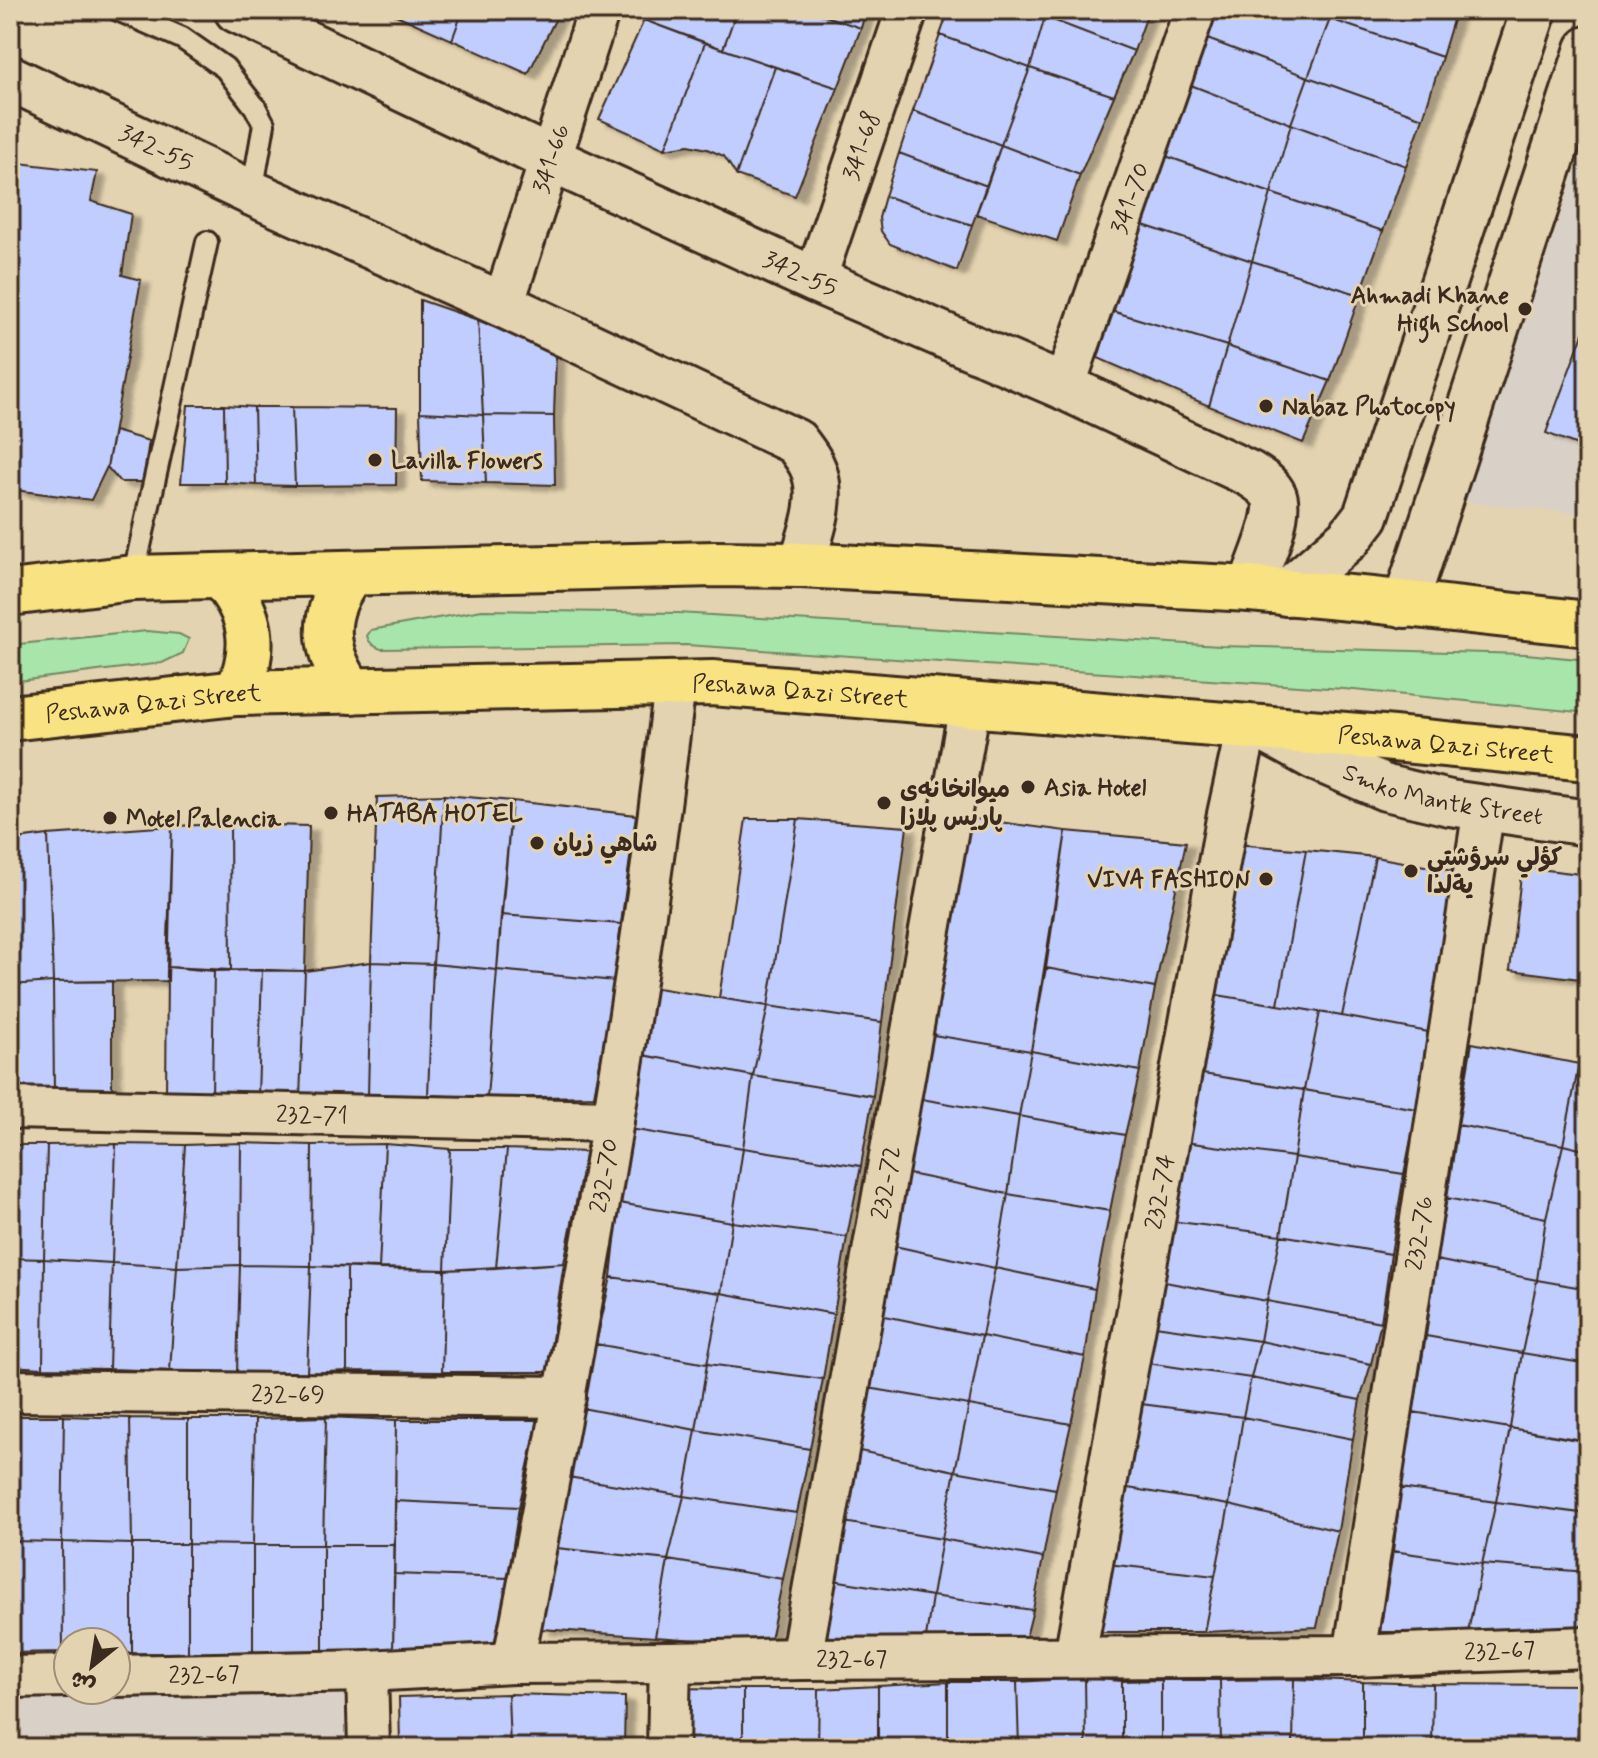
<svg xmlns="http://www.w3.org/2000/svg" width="1598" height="1758" font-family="Mynerve,'Playpen Sans Arabic',sans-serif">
<defs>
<filter id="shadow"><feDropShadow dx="9" dy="5" stdDeviation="2" flood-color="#0004"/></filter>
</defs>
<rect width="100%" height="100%" fill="#e4d3b0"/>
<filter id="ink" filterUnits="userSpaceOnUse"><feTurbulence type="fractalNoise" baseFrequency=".0125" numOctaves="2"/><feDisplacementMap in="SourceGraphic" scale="16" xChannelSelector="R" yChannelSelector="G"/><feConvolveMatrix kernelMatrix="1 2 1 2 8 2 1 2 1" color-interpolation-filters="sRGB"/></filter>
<g filter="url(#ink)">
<path fill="#d9d1c7" d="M1588 133V514L1471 503 1466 498 1467 491Z
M348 1687 347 1748H11L10 1694Z"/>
<path fill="#a8e5ab" stroke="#728864" stroke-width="2" d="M482 610 678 613 1220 646 1526 654 1588 660V713L1344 689 686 645 381 649C374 646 369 644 367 636L371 630Z
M147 631 179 634 189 639 183 653 162 663 10 682V645Z"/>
<path fill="#c0cdfe" stroke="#3b2a1e" stroke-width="2" filter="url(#shadow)" d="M385 10H463L452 40Z
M463 10H560L528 74 452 40Z
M646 10H737L723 49 644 20Z
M737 10H807L861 28 838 88 723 49Z
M807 10H866L861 28Z
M949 10H1030L1045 17 1030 68 940 35Z
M1047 10H1149L1134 51 1045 17Z
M1211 10H1307L1330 19 1308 77 1202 37Z
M1307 10H1333L1330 19Z
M1333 10H1456L1442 57 1330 19Z
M1045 17 1134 51 1114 96 1030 68Z
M1330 19 1442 57 1423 118 1308 77Z
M644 20 705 43 665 149 599 119Z
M940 35 1030 68 1001 145 913 111Z
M1202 37 1308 77 1291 124 1183 82Z
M705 43 775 67 736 175 724 156 707 149 689 145 665 149Z
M775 67 838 88 795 196 736 175Z
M1030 68 1114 96 1080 175 1001 145Z
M1308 77 1423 118 1406 166 1291 124Z
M1183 82 1291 124 1271 193 1160 154Z
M913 111 1001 145 987 186 899 153Z
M1291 124 1406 166 1383 231 1271 193Z
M1001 145 1080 175 1057 241 976 214Z
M899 153 987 186 972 225 885 196Z
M1160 154 1271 193 1252 261 1140 224Z
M10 162 97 172 91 201 131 214 122 275 141 280 107 467 91 500 15 490 12 462H10Z
M1271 193 1383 231 1360 295 1252 261Z
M885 196 972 225 957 271 890 244 881 231 879 218Z
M1140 224 1252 261 1227 346 1112 311Z
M1252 261 1360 295 1330 381 1227 346Z
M420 300 478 320 483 415 420 412Z
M1112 311 1227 346 1209 406 1098 358Z
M478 320 556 355 554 416 483 415Z
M1588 320V449L1546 433Z
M1227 346 1330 381 1303 443 1209 406Z
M188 405H224L225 483H181Z
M224 405 254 407 256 485 225 483Z
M254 407H292L295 486 256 485Z
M292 407 397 408 396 485 295 486Z
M420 412 483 415 486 483 422 481Z
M483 415 554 416 555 485 486 483Z
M114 431 149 441 143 482H120L107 467Z
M444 795 512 801 497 970 433 964Z
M444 795 433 964 371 962 377 797Z
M512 801 636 815 621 924 501 915Z
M961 817 1066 831 1031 1051 921 1033Z
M746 819H798L768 1006 719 998Z
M798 819 907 827 882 1022 768 1006Z
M230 824 309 826 305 971 231 970Z
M230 824 231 970 167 967 172 826Z
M172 826 168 981 53 982 48 835Z
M1066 831 1186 842 1155 988 1046 968Z
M48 835 53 982 10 985V840Z
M1235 844 1306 850 1278 1005 1205 993Z
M1306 850 1375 857 1342 1016 1278 1005Z
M1375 857 1453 871 1434 1033 1342 1016Z
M1522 867 1588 875V980L1510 970Z
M501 915 621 924 615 981 497 970Z
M371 962 368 1096 300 1098 305 971Z
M371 962 433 964 428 1095 368 1096Z
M433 964 497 970 487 1098 428 1095Z
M167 967 214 971 212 1096 166 1097Z
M1046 968 1155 988 1140 1071 1031 1051Z
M262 970 258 1097 212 1096 214 971Z
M262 970 305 971 300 1098 258 1097Z
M497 970 615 981 594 1096 487 1098Z
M112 981V1093H54L53 982Z
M53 982 54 1093H10V985Z
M651 987 768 1006 753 1076 643 1055Z
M1205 993 1320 1012 1304 1090 1190 1072Z
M768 1006 882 1022 873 1096 753 1076Z
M1320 1012 1434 1033 1417 1109 1304 1090Z
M921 1033 1031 1051 1019 1116 910 1097Z
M1472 1043 1579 1064 1563 1145 1458 1125Z
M1031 1051 1140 1071 1125 1135 1019 1116Z
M643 1055 753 1076 743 1148 630 1129Z
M1579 1064 1588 1066V1151L1563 1145Z
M1190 1072 1304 1090 1294 1157 1178 1141Z
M753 1076 873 1096 861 1166 743 1148Z
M1304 1090 1417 1109 1404 1174 1294 1157Z
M910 1097 1019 1116 1008 1194 899 1172Z
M1019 1116 1125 1135 1110 1211 1008 1194Z
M1458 1125 1563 1145 1546 1218 1447 1198Z
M630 1129 743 1148 732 1222 619 1203Z
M1178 1141 1294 1157 1281 1235 1163 1220Z
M241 1143 312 1145 311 1266 240 1265Z
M241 1143 240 1265 177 1267 185 1145Z
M116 1144 185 1145 177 1267 112 1263Z
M116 1144 112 1263 44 1259 47 1145Z
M385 1144 450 1149 445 1270 379 1269Z
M385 1144 379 1269 311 1266 312 1145Z
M10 1145H47L44 1259 10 1258Z
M1563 1145 1588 1151V1289L1537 1280 1546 1218Z
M743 1148 861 1166 847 1237 732 1222Z
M450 1149H507L496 1268 445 1270Z
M507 1149 586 1152 564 1263 496 1268Z
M1294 1157 1404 1174 1391 1254 1281 1235Z
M899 1172 1008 1194 995 1268 890 1245Z
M1008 1194 1110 1211 1095 1289 995 1268Z
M1447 1198 1546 1218 1537 1280 1436 1260Z
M619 1203 732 1222 721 1293 611 1277Z
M1163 1220 1281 1235 1267 1301 1154 1280Z
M732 1222 847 1237 834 1314 721 1293Z
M1281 1235 1391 1254 1381 1322 1267 1301Z
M890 1245 995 1268 982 1336 880 1315Z
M10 1258 44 1259 43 1368 10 1366Z
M44 1259 112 1263 109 1369 43 1368Z
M1436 1260 1537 1280 1522 1353 1426 1336Z
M112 1263 177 1267 170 1371 109 1369Z
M564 1263 547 1372H442L445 1270Z
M240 1265 237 1372 170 1371 177 1267Z
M240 1265 311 1266 307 1373 237 1372Z
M311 1266 347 1267V1371L307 1373Z
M347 1267 445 1270 442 1372 347 1371Z
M995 1268 1095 1289 1085 1357 982 1336Z
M611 1277 721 1293 707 1364 596 1344Z
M1154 1280 1267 1301 1260 1341 1148 1325Z
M1537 1280 1588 1289V1364L1522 1353Z
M721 1293 834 1314 823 1379 707 1364Z
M1267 1301 1381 1322 1371 1364 1260 1341Z
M880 1315 982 1336 969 1405 868 1388Z
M1148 1325 1260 1341 1251 1378 1140 1362Z
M982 1336 1085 1357 1071 1424 969 1405Z
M1426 1336 1522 1353 1510 1428 1413 1412Z
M1260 1341 1371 1364 1360 1400 1251 1378Z
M596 1344 707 1364 696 1430 582 1408Z
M1522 1353 1588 1364V1441L1510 1428Z
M1140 1362 1251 1378 1243 1417 1133 1403Z
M707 1364 823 1379 810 1449 696 1430Z
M1251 1378 1360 1400 1353 1439 1243 1417Z
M868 1388 969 1405 955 1471 855 1450Z
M1133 1403 1243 1417 1229 1505 1122 1487Z
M969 1405 1071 1424 1056 1489 955 1471Z
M582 1408 696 1430 684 1496 568 1477Z
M1413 1412 1510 1428 1496 1502 1401 1488Z
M10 1416H64L62 1542 10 1541Z
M64 1416 130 1418 132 1544 62 1542Z
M326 1417 396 1420 395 1545H323Z
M326 1417 323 1545H253L255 1419Z
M1243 1417 1353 1439 1338 1531 1229 1505Z
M130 1418 188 1419V1544H132Z
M188 1419H255L253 1545 188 1544Z
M396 1420H538L519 1507 395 1501Z
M1510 1428 1588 1442V1514L1496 1502Z
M696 1430 810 1449 797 1513 684 1496Z
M855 1450 955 1471 942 1539 844 1522Z
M955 1471 1056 1489 1043 1558 942 1539Z
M568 1477 684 1496 668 1560 557 1548Z
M1122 1487 1229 1505 1215 1576 1107 1564Z
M1401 1488 1496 1502 1482 1564 1393 1551Z
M684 1496 797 1513 783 1579 668 1560Z
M395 1501 519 1507 508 1578 394 1574Z
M1496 1502 1588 1514V1572L1482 1564Z
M1229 1505 1338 1531 1317 1627 1204 1632Z
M844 1522 942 1539 932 1596 833 1580Z
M942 1539 1043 1558 1033 1610 932 1596Z
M10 1541 62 1542 63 1652 10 1653Z
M62 1542 132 1544V1653H116V1642H68V1652H63Z
M132 1544H188V1654L132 1653Z
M188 1544 253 1545V1652L188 1654Z
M253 1545H323V1652H253Z
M323 1545H395L393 1653 323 1652Z
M557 1548 668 1560 655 1637 541 1629Z
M1393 1551 1482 1564 1468 1632H1380Z
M668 1560 783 1579 769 1645 655 1637Z
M1107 1564 1215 1576 1204 1632H1097Z
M1482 1564 1588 1572V1638L1468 1632Z
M394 1574 508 1578 494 1645 393 1653Z
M833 1580 932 1596 925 1645 823 1643Z
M932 1596 1033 1610 1023 1649 925 1645Z
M1085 1678 1122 1681V1748H1086Z
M1085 1678 1086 1748H1019L1017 1682Z
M1294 1679 1363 1682V1748H1293Z
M1294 1679 1293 1748H1221L1220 1680Z
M1161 1680H1220L1221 1748H1161Z
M1161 1680V1748H1122V1681Z
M948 1682H1017L1019 1748H948Z
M948 1682V1748H878V1686Z
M1363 1682 1433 1684 1432 1748H1363Z
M1433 1684 1588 1685V1697L1574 1748H1432Z
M878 1686V1748H818L819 1689Z
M676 1688 743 1689V1748H676Z
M743 1689H819L818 1748H743Z
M508 1694 510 1748H400L399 1697Z
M508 1694 625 1697 624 1748H510Z"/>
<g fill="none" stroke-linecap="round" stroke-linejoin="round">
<defs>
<path id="lane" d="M118 10 182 38 225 68 255 107 264 124 252 193
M133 578 207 242"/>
<g id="street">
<path id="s1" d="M815 280 907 10"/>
<path id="s2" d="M503 305 599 10"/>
<path id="s3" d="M1064 387 1195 10"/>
<path id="s4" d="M10 1108 613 1121"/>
<path id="s5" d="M10 1391 565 1397"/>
<path id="s6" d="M1075 1656 1227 819 1247 727"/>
<path id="s7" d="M1354 1656 1484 808"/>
<path id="s8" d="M801 1659 970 704"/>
<path id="s9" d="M513 1663C577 1339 637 1013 675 684"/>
<path d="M367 1671 369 1748"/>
<path id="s10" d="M116 1676 367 1671 513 1663 670 1662 801 1659 1354 1656 1588 1647"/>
<path d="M10 1677 68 1676"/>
<path d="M668 1748 670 1662"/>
</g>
<g id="secondary">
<path id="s11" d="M237 10 550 159 815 280 1064 387 1250 474C1259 480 1269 485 1274 496 1282 515 1257 569 1250 589"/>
<path id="s12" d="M10 78 252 193 503 305 796 442C801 449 807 456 811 464 827 495 811 534 801 565"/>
<path d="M1286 593 1349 538 1366 516 1534 10"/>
<path d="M1405 605 1588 49"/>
<path id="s13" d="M1261 728 1314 757 1386 788 1450 803 1588 823"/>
</g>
<g id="highway">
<path d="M352 573C320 612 322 651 352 691"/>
<path d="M220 576C253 613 258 648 237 693"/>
<path d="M10 593 133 578 715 564 801 565 1250 589 1372 600 1588 624"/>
<path id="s14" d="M10 718 237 693 712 683 1383 738 1588 758"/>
</g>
</defs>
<use href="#lane" stroke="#3b2a1e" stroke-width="26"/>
<use href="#street" stroke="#3b2a1e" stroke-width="46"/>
<use href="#secondary" stroke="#3b2a1e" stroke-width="50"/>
<use href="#highway" stroke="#3b2a1e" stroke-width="50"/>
<use href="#lane" stroke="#e4d3b0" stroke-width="20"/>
<use href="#street" stroke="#e4d3b0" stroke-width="40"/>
<use href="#secondary" stroke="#e4d3b0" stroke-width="44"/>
<use href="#highway" stroke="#f8e281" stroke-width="44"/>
</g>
</g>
<g fill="#3b2a1e" stroke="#e4d3b0" stroke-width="3">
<circle cx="1525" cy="309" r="8"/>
<circle cx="1266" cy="406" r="8"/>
<circle cx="375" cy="460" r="8"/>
<circle cx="1028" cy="787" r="8"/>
<circle cx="884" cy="803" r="8"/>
<circle cx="331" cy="813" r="8"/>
<circle cx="110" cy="818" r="8"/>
<circle cx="537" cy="843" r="8"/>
<circle cx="1411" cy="871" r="8"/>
<circle cx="1266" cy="879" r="8"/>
</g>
<g text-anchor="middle" stroke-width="6" stroke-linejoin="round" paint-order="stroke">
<g font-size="24" fill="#3b2a1e" stroke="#e4d3b0">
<text dy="8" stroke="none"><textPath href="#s1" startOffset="142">341-68</textPath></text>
<text dy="8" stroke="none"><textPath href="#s12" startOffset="162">342-55</textPath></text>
<text dy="8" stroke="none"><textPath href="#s2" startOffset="154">341-66</textPath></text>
<text dy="8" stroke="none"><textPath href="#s3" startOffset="200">341-70</textPath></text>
<text dy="8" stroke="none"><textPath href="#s11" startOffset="622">342-55</textPath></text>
<text dy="8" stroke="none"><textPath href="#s14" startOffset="792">Peshawa Qazi Street</textPath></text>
<text dy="8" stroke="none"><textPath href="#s14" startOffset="144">Peshawa Qazi Street</textPath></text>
<text dy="8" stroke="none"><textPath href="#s14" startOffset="1440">Peshawa Qazi Street</textPath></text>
<text dy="8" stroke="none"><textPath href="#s13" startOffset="196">Smko Mantk Street</textPath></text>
<text dy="8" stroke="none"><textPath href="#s4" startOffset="302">232-71</textPath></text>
<text dy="8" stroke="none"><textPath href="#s9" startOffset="496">232-70</textPath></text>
<text dy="8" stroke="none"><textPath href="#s8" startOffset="484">232-72</textPath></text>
<text dy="8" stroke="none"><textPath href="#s6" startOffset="472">232-74</textPath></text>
<text dy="8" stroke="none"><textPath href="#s7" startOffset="428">232-76</textPath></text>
<text dy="8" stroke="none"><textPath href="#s5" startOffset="278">232-69</textPath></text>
<text dy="8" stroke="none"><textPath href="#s10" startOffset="1384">232-67</textPath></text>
<text dy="8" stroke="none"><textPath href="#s10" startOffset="736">232-67</textPath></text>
<text dy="8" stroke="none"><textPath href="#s10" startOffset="88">232-67</textPath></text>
</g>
<g font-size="24" font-weight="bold" fill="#3b2a1e" stroke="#e4d3b0" text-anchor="start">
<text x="1509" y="303" text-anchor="end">Ahmadi Khane<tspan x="1509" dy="28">High School</tspan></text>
<text x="1282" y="414">Nabaz Photocopy</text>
<text x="391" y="468">Lavilla Flowers</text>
<text x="1044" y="795">Asia Hotel</text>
<text x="900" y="797">میوانخانەی<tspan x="900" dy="28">پاریس پلازا</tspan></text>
<text x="347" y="821">HATABA HOTEL</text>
<text x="126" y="826">Motel Palencia</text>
<text x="553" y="851">شاهي زيان</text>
<text x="1427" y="865">كؤلي سرؤشتي<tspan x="1427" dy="28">يةلدا</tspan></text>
<text x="1250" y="887" text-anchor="end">VIVA FASHION</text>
</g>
</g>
<rect width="1598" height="1758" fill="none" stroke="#e4d3b0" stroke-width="40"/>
<rect x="20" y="20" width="1558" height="1718" fill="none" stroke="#3b2a1e" stroke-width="3" filter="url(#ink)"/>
<g transform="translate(92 1666) rotate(210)"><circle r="38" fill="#e4d3b0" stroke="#a08f76" stroke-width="2"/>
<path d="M0-6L14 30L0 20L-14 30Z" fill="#3b2a1e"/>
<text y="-12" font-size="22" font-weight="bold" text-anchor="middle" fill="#3b2a1e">ش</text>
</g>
</svg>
